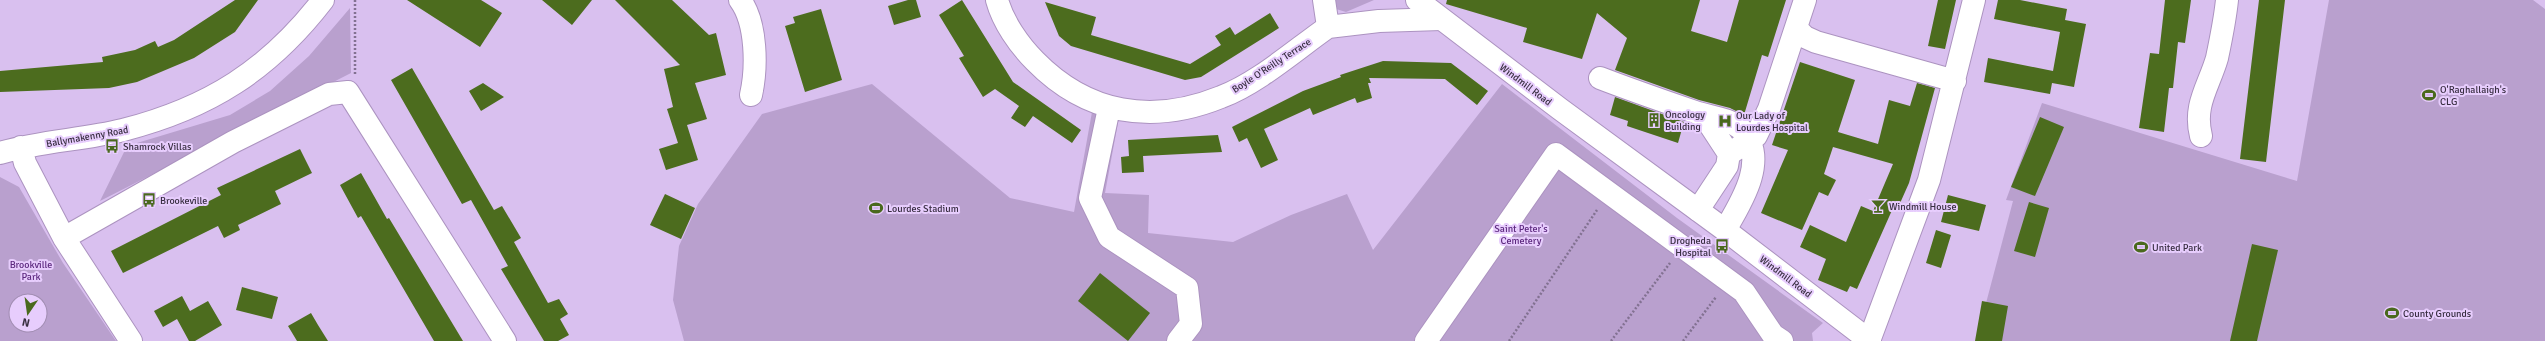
<svg xmlns="http://www.w3.org/2000/svg" width="2545" height="341" font-family="Signika,sans-serif">
<rect width="100%" height="100%" fill="#d9c0ef"/>
<path fill="#b9a0ce" fill-rule="evenodd" d="M1333 0H1374L1346 12 1336 9Z
M2329 0H2533L2545 9V341H1976L2013 201 2006 200 2042 103 2297 181Z
M350 8 351 73 100 201 127 146 230 115 270 91 309 56Z
M872 84 1010 198 1074 212 1092 112 1119 117 1105 193 1149 195 1148 233 1233 242 1291 215 1347 194 1373 250 1502 84 1677 218 1823 323 1812 333 1813 341H684L673 300 679 246 698 204 762 114Z
M0 177 19 187 63 263 116 341H0ZM16 301H40V325H16Z"/>
<path fill="#4c6c1e" d="M235 0H258L235 32 194 58 137 82 109 88 0 92V71L103 62 102 57 135 50 155 41 158 47 174 40Z
M407 0H481L502 13 480 47Z
M542 0H592L572 25Z
M615 0H672L709 35 716 33 726 75 695 83 707 119 687 125 698 160 666 170 659 149 678 143 667 109 673 107 664 69 680 65Z
M908 0H916L921 17 894 25 888 6Z
M962 0 1013 82 1081 130 1072 143 1033 116 1025 127 1011 118 1019 106 995 89 983 97 959 58 964 56 939 15Z
M1447 0H1700L1691 31 1727 42 1739 0H1786L1768 57 1762 55 1744 115 1730 108 1699 100 1615 70 1627 38 1597 13 1582 59 1523 42 1527 28 1446 4Z
M1938 0H1956L1945 49 1928 46Z
M1998 0H2020L2067 9 2065 20 2086 24 2074 87 2052 83 2050 94 1984 82 1988 58 2053 71 2060 32 1994 19Z
M2165 0H2191L2185 43 2178 42 2173 88H2169L2164 132 2139 128 2150 53 2159 54Z
M2259 0H2285L2266 162 2240 159Z
M1045 2 1096 17 1091 35 1190 64 1221 45 1215 36 1230 27 1235 35 1270 13 1279 28 1201 77 1185 80 1071 46 1059 36Z
M821 9 842 80 805 92 785 26 795 23 793 17Z
M1383 61 1451 63 1488 91 1477 105 1445 79 1369 78 1371 83H1368L1372 98 1357 103 1355 98 1313 115 1310 108 1264 129 1278 160 1261 168 1247 138 1239 142 1232 127 1303 91 1341 77 1340 75Z
M1800 62 1855 80 1838 132 1878 144 1889 100 1910 106 1917 83 1935 88 1909 183 1897 210 1893 208 1857 289 1850 286 1847 292 1818 280 1826 259 1800 247 1810 225 1846 242 1861 206 1873 211 1893 164 1833 147 1824 174 1836 180 1828 196 1819 192 1802 230 1761 213 1788 150 1772 145Z
M412 68 494 210 502 206 521 238 514 242 548 303 559 299 568 314 560 319 569 335 558 341H544L501 269 508 266 471 200 462 204 391 80Z
M483 83 504 97 481 111 469 91Z
M1615 97 1684 122 1678 143 1627 126 1628 121 1610 115Z
M2040 117 2064 127 2035 196 2011 187Z
M1218 135 1222 152 1143 156 1144 172 1122 173 1121 157 1129 156 1128 140Z
M300 149 312 173 275 191 281 204 238 225 240 230 224 238 218 226 123 273 111 251 221 195 217 188Z
M361 173 387 219 389 218 463 341H434L361 216 358 218 340 185Z
M665 194 695 208 681 239 650 225Z
M1948 195 1986 205 1979 231 1941 222Z
M2029 202 2049 208 2035 257 2014 251Z
M1936 230 1951 235 1941 268 1926 263Z
M2252 244 2278 250 2259 332 2257 341H2230Z
M1100 273 1150 313 1128 341 1078 301Z
M242 287 278 297 272 319 236 310Z
M182 296 190 311 208 301 222 325 195 341H189L177 319 163 327 154 311Z
M1982 301 2008 306 2002 341H1975Z
M311 313 318 325 328 341H297L288 326Z"/>
<g fill="none" stroke-linecap="round" stroke-linejoin="round">
<defs>
<path id="minor" d="M740 0C757 23 757 68 751 95
M997 0C1003 22 1019 45 1035 61 1087 114 1152 125 1221 97 1258 83 1295 50 1328 27L1324 0
M1328 27 1379 21 1441 19
M1796 28 1805 37 1816 42 1955 81
M1600 78C1631 90 1663 101 1695 112 1709 117 1730 118 1741 129 1770 158 1741 203 1725 230
M1109 108 1090 198 1109 237 1187 288 1191 324 1178 341
M2201 136C2193 105 2209 86 2217 58 2221 39 2225 19 2227 0
M21 147 25 163 64 238 131 341
M0 153C40 141 83 140 123 130 209 108 269 70 323 0
M1729 154 1756 136 1769 109 1805 0
M1698 210 1727 166 1729 154 1710 125 1700 114
M64 238 233 142 329 94 348 92 505 341
M1426 341 1556 154 1744 292 1773 335 1782 341
M1869 341 1929 180 1974 0"/>
<path id="major" d="M1417 0 1560 109 1725 230 1870 341"/>
</defs>
<use href="#minor" stroke="#ac93c0" stroke-width="24"/>
<use href="#major" stroke="#ac93c0" stroke-width="24"/>
<path stroke="#827191" stroke-width="2.5" stroke-dasharray="2 2" stroke-linecap="butt" d="M355 0V74
M1509 341 1597 210
M1611 341 1670 263
M1683 341 1716 297"/>
<use href="#minor" stroke="#fff" stroke-width="22"/>
<use href="#major" stroke="#fff" stroke-width="22"/>
</g>
<defs>
<symbol id="stadium-bare" viewBox="-9 -9 18 18"><path d="M0-5a6.5 5 0 1 0 0 10a6.5 5 0 1 0 0-10ZM-3.5-1.8h7v3.6h-7Z" fill="#4a691e" stroke="#e7cdfd" stroke-width="2.5" paint-order="stroke"/></symbol>
<symbol id="building-bare" viewBox="-9 -9 18 18"><path d="M-4-6H4V6H1V3H-1V6H-4ZM-2.5-4.3h1.7v1.8h-1.7ZM.8-4.3h1.7v1.8H.8ZM-2.5-1h1.7V.8h-1.7ZM.8-1h1.7V.8H.8Z" fill="#4a691e" stroke="#e7cdfd" stroke-width="2.5" paint-order="stroke"/></symbol>
<symbol id="hospital-bare" viewBox="-9 -9 18 18"><path d="M-5-5h3v3.5h4V-5h3V5h-3V1.5h-4V5h-3Z" fill="#4a691e" stroke="#e7cdfd" stroke-width="2.5" paint-order="stroke"/></symbol>
<symbol id="bus-bare" viewBox="-9 -9 18 18"><path d="M-5-6H5V4H4V6H2V4H-2V6H-4V4H-5ZM-3.5-4V0h7V-4ZM-3.5 1.2v1.5H-2V1.2ZM2 1.2v1.5H3.5V1.2Z" fill="#4a691e" stroke="#e7cdfd" stroke-width="2.5" paint-order="stroke"/></symbol>
<symbol id="bar-bare" viewBox="-9 -9 18 18"><path d="M-6-5H6L.8 .8V4.5H3.5V6h-7V4.5H-.8V.8Z" fill="#4a691e" stroke="#e7cdfd" stroke-width="2.5" paint-order="stroke"/></symbol>
</defs>
<g fill-rule="evenodd">
<use href="#stadium-bare" x="2419" y="85" width="20" height="20"/>
<use href="#building-bare" x="1644" y="110" width="20" height="20"/>
<use href="#hospital-bare" x="1715" y="111" width="20" height="20"/>
<use href="#bus-bare" x="102" y="136" width="20" height="20"/>
<use href="#bus-bare" x="139" y="190" width="20" height="20"/>
<use href="#bar-bare" x="1868" y="196" width="20" height="20"/>
<use href="#stadium-bare" x="866" y="198" width="20" height="20"/>
<use href="#bus-bare" x="1712" y="236" width="20" height="20"/>
<use href="#stadium-bare" x="2131" y="237" width="20" height="20"/>
<use href="#stadium-bare" x="2382" y="303" width="20" height="20"/>
</g>
<g text-anchor="middle" stroke-width="4" stroke-linejoin="round" paint-order="stroke">
<g font-size="10" fill="#382e41" stroke="#e7cdfd">
<text transform="translate(1271 65) rotate(-33)" y="4">Boyle O'Reilly Terrace</text>
<text transform="translate(1526 84) rotate(37)" y="4">Windmill Road</text>
<text transform="translate(87 136) rotate(-10)" y="4">Ballymakenny Road</text>
<text transform="translate(1786 276) rotate(37)" y="4">Windmill Road</text>
</g>
<g font-size="10" fill="#382e41" stroke="#e7cdfd" text-anchor="start">
<text x="2440" y="93">O'Raghallaigh's<tspan x="2440" dy="12">CLG</tspan></text>
<text x="1665" y="118">Oncology<tspan x="1665" dy="12">Building</tspan></text>
<text x="1736" y="119">Our Lady of<tspan x="1736" dy="12">Lourdes Hospital</tspan></text>
<text x="123" y="150">Shamrock Villas</text>
<text x="160" y="204">Brookeville</text>
<text x="1889" y="210">Windmill House</text>
<text x="887" y="212">Lourdes Stadium</text>
<text x="1711" y="244" text-anchor="end">Drogheda<tspan x="1711" dy="12">Hospital</tspan></text>
<text x="2152" y="251">United Park</text>
<text x="2403" y="317">County Grounds</text>
</g>
<g font-size="10" fill="#5c287e" stroke="#e7cdfd">
<text x="1521" y="232">Saint Peter's<tspan x="1521" dy="12">Cemetery</tspan></text>
<text x="31" y="268">Brookville<tspan x="31" dy="12">Park</tspan></text>
</g>
</g>
<g transform="translate(28 313) rotate(193)"><circle r="19" fill="#e7cdfd" stroke="#a18db2"/>
<path d="M0-3L7 15L0 10L-7 15Z" fill="#4a691e"/>
<text y="-6" font-size="11" font-weight="bold" text-anchor="middle" fill="#382e41">N</text>
</g>
</svg>
